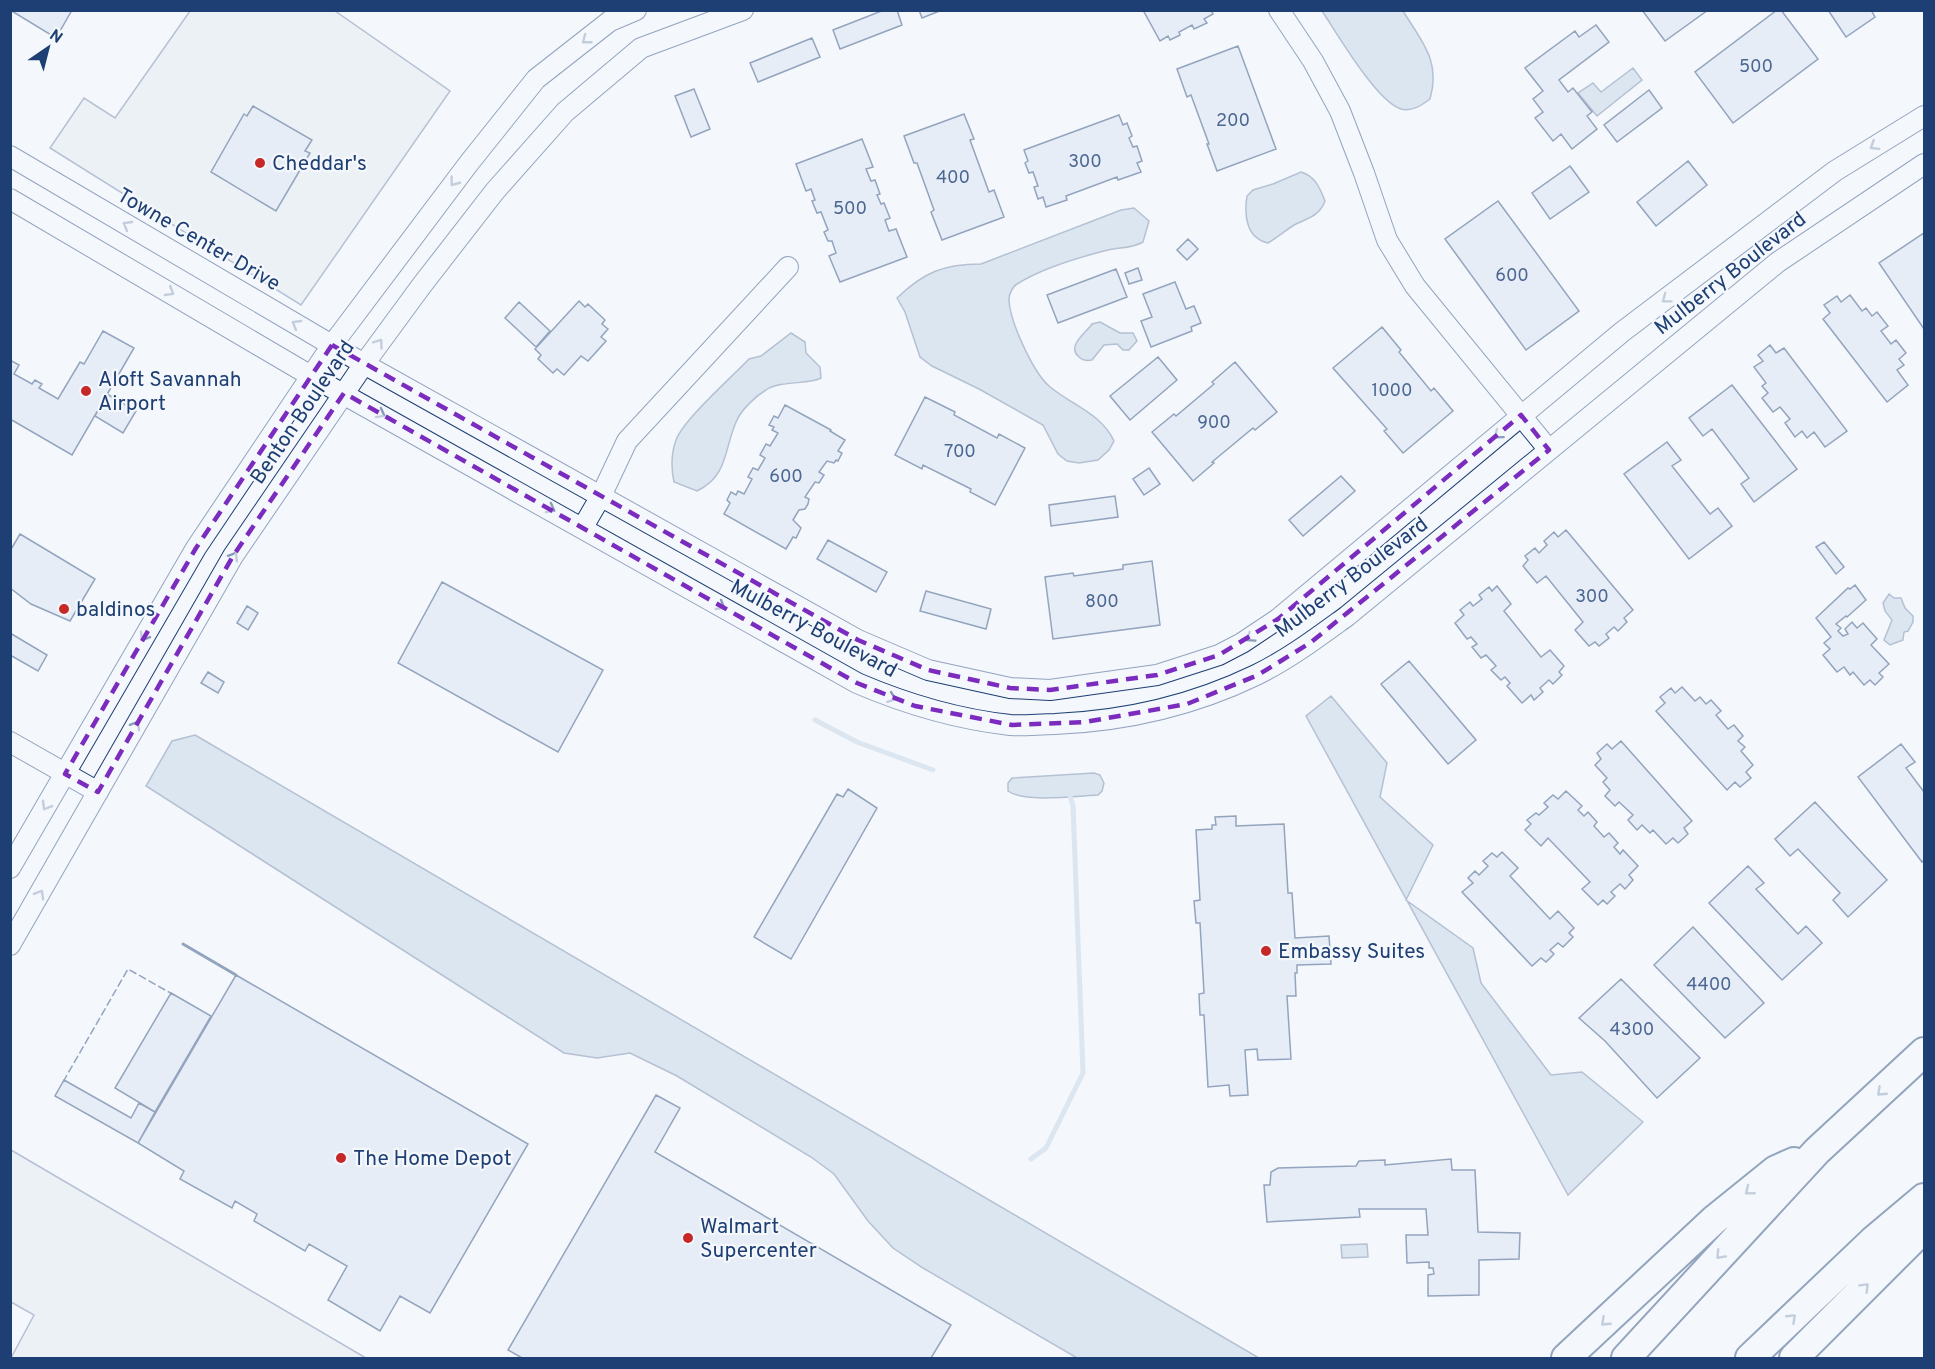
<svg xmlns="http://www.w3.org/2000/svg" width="1935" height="1369" font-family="Overpass,sans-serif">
<rect width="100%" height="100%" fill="#f4f7fb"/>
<path fill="#e3e8f0" stroke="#687fa3" stroke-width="1.5" d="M190 11H335L450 91 301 305 50 148 84 98 115 118Z
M11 1150 366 1358H11L34 1315 11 1302Z"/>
<path fill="#bed0e5" stroke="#687fa3" stroke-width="1.5" d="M1322 11H1403C1422 42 1441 61 1430 99 1422 105 1412 112 1401 109 1376 101 1337 33 1322 11Z
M1633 68 1642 80 1597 116 1578 93 1593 83 1601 92Z
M1301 172C1315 176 1320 188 1325 201 1320 215 1309 218 1296 224 1287 229 1278 237 1268 243 1246 238 1244 215 1247 196L1253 190 1273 184Z
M1134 208 1149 221 1143 242C1131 249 1120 247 1108 250 1080 257 1041 269 1017 284 1013 286 1009 294 1009 299 1009 320 1033 372 1049 386 1071 405 1101 413 1114 441L1109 450 1098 460 1079 463 1067 461 1058 454 1043 425 979 389 932 366 920 357 905 312 897 298C924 272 944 264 981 264L1121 210Z
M1100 322 1120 333H1133L1137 341 1129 350H1123L1117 344 1104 345 1092 360C1087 361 1083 361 1079 357 1066 346 1086 333 1092 324Z
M791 333 805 342 806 353 820 367 821 378C808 385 781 380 766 390 756 396 742 409 737 420 724 447 729 476 697 491L674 482C671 468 671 454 676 440 684 419 732 377 749 359L761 356Z
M1889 594 1894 598H1901L1905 608 1913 616V622L1908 631 1904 632 1903 640 1890 645 1884 640 1892 620 1885 611 1883 603Z
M1331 696 1387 763 1380 797 1433 845 1406 900 1473 948 1481 983 1551 1075 1582 1072 1643 1122 1568 1195 1306 716Z
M195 735 1259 1358H1077L923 1268 893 1248 868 1221 834 1174 811 1157 677 1076 630 1053 597 1058 564 1053 146 786 172 741Z
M1094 773 1100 775 1104 783 1102 791 1098 795C1077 796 1024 803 1008 791V783L1012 778Z
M1367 1244 1368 1257 1342 1258 1341 1245Z"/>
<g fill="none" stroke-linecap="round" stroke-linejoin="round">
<path stroke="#bed0e5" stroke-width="5" d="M815 720 857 742 933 770
M1031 1159 1046 1148 1083 1073 1073 806 1070 796"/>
</g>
<path fill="#d5e0f0" stroke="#1d3f73" stroke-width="1.5" d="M10 10H72L56 38Z
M884 10H897L902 25 840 49 833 30Z
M919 10H942L922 18Z
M1143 10H1211L1213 14 1204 19 1207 23 1194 29 1192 25 1179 32 1180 35 1170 40 1168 36 1160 41Z
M1642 10H1708L1665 41Z
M1777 10H1781L1818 59 1733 123 1695 72Z
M1828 10H1871L1875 17 1846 37Z
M1596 25 1609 42 1559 80 1568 92 1573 88 1592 112 1587 116 1597 129 1572 149 1561 134 1553 141 1535 118 1543 112 1533 99 1543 91 1525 68 1575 31 1579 37Z
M812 38 820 57 758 82 750 63Z
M1238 46 1276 149 1217 171 1207 144H1209L1191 95 1187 97 1177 69Z
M694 89 710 129 691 137 675 96Z
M1649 90 1662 108 1617 142 1604 125Z
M253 106 312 140 305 151 310 153 276 211 211 172 244 114 247 116Z
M964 114 974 139 970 140 989 192 994 190 1004 217 942 240 931 212 934 210 917 163H914L904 136Z
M1119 115 1123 125 1127 123 1132 136 1129 138 1133 147 1137 146 1142 161 1137 163 1141 172 1118 180 1117 177 1066 196 1067 200 1046 207 1043 197 1038 199 1034 187 1038 186 1033 172 1029 173 1025 163 1028 161 1024 150Z
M862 139 873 167 866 169 871 181 875 180 880 194 877 195 881 204 884 203 890 218 885 220 889 231 896 229 907 257 840 282 829 256 836 253 832 241H828L824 232 828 230 821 212 817 213 812 201 815 200 811 189 806 191 796 164Z
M1688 161 1707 185 1656 226 1637 202Z
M1570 166 1589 192 1550 219 1532 193Z
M1498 201 1579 311 1526 350 1445 239Z
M1924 233V329L1879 263Z
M1188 239 1198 249 1187 260 1177 250Z
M1138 268 1142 280 1129 284 1125 273Z
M1116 269 1127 297 1058 323 1047 295Z
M1175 282 1186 309 1194 306 1201 323 1191 327 1192 331 1151 347 1141 321 1152 317 1143 294Z
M1850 295 1862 311 1866 308 1872 316 1877 312 1888 326 1881 331 1891 344 1896 340 1906 353 1899 359 1904 365 1897 370 1908 385 1887 402 1823 319 1830 313 1824 305 1837 296 1841 302Z
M579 301 585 307 588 304 605 320 602 324 608 329 601 337 606 341 588 361 581 356 564 375 557 369 553 373 538 359 541 355 535 349Z
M519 302 550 331 536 347 505 318Z
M1382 327 1401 350 1399 352 1431 391 1434 388 1453 411 1403 453 1384 431 1387 429 1333 368Z
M103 331 134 348 72 455 10 419V360L19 365 14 374 32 384 35 380 42 384 39 388 58 399 80 362 84 364Z
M1770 345 1776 353 1784 348 1847 431 1825 447 1814 432 1807 438 1802 431 1795 437 1785 423 1790 419 1780 407 1773 412 1762 398 1768 393 1762 386 1766 383 1754 367 1763 361 1758 355Z
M1158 357 1177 380 1130 420 1110 396Z
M1235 362 1277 412 1255 430 1253 428 1212 462 1214 463 1193 481 1152 432 1174 414 1176 416 1214 384 1212 382Z
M1732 385 1797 469 1754 502 1741 484 1749 478 1712 429 1703 436 1689 418Z
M107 394 136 411 123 433 95 416Z
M925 397 955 412 954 415 997 438 999 434 1025 448 995 505 970 492 971 489 923 465 922 469 895 455Z
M785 405 831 430 830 431 845 440 838 451 842 453 838 461 836 460 834 463 827 461 819 472 824 475 819 483 815 482 805 497 809 499 808 504 805 509 799 510 793 520 801 528 796 538 793 537 786 549 724 514 730 503 727 500 731 492 736 495 738 491 744 494 752 479 748 477 753 468 758 470 765 458 760 455 766 444 770 446 778 433 772 430 774 427 769 425 774 416 778 418Z
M1667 442 1681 460 1672 466 1710 514 1718 508 1732 526 1689 559 1624 474Z
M1149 468 1160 484 1144 495 1133 479Z
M1341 476 1355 491 1303 536 1289 520Z
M1115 496 1118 517 1051 526 1049 505Z
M1566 530 1633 610 1624 618 1627 622 1618 631 1614 627 1606 634 1609 638 1599 646 1595 642 1589 646 1575 630 1583 622 1546 576 1537 583 1523 566 1528 560 1525 556 1535 548 1539 553 1547 545 1544 541 1554 532 1558 537Z
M20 534 95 579 70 621 31 604 10 588V551Z
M828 540 887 572 876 592 817 559Z
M1824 542 1844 567 1836 574 1816 547Z
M1152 561 1160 625 1053 639 1045 577 1073 573 1074 576 1123 569V565Z
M442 582 603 670 558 752 398 663Z
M1855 585 1866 600 1847 617 1846 616 1836 624 1841 628 1838 631 1843 636 1848 634 1845 629 1852 622 1857 628 1863 623 1877 639 1871 645 1889 664 1879 673 1883 677 1875 685 1870 680 1864 685 1853 672 1850 675 1844 667 1837 672 1823 655 1830 649 1824 643 1831 637 1816 618 1848 588 1850 589Z
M1497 586 1511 604 1504 611 1541 657 1550 650 1564 666 1559 672 1562 675 1553 684 1549 680 1540 688 1543 692 1534 700 1531 695 1522 703 1507 686 1510 683 1505 677 1501 680 1491 670 1496 666 1486 655 1481 658 1472 647 1477 644 1471 637 1467 639 1455 623 1464 615 1460 610 1470 602 1473 606 1482 599 1479 595 1489 587 1492 591Z
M926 591 991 609 986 629 920 611Z
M247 606 258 613 248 630 237 623Z
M10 633 47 655 38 671 10 655Z
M1409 661 1476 740 1448 764 1381 684Z
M208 672 224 682 218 693 201 683Z
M1682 687 1695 701 1700 697 1706 704 1711 700 1721 711 1716 715 1728 729 1734 725 1743 736 1738 741 1745 747 1741 751 1753 765 1746 772 1751 778 1740 787 1735 782 1727 790 1656 711 1665 703 1660 697 1671 688 1675 693Z
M1621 741 1692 821 1684 828 1688 834 1678 843 1673 838 1666 844 1653 830 1650 833 1642 825 1637 830 1628 820 1633 815 1619 802 1615 806 1605 796 1610 790 1603 782 1607 778 1595 765 1601 759 1597 753 1607 744 1612 749Z
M1901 744 1915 762 1906 768 1924 792V860L1922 862 1858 777Z
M848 789 877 808 791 959 754 937 837 794 843 797Z
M1566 791 1582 806 1578 810 1584 816 1588 812 1597 822 1594 826 1604 837 1609 833 1618 843 1614 847 1620 854 1623 850 1638 866 1629 875 1633 880 1625 889 1620 884 1611 892 1615 896 1607 904 1603 900 1598 905 1582 889 1590 882 1548 838 1541 846 1525 830 1531 824 1527 820 1536 813 1539 815 1548 807 1544 803 1553 795 1558 799Z
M1815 802 1887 880 1848 917 1833 900 1840 893 1798 849 1790 856 1775 839Z
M1236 816V826L1284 824 1288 893H1292L1295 938 1329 936 1331 964 1297 965V973H1295L1296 996H1287L1291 1059 1258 1060 1257 1049 1245 1050 1248 1095 1230 1096 1229 1085 1208 1087 1204 1015H1200L1199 994 1204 993 1200 923H1196L1194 901 1200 900 1196 830 1212 829V825H1216L1215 817Z
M1502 852 1518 868 1510 876 1550 919 1558 911 1574 928 1569 933 1573 937 1563 947 1558 943 1550 950 1554 954 1546 962 1541 958 1532 966 1462 892 1473 883 1468 878 1475 871 1479 875 1488 866 1483 861 1492 853 1497 857Z
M1748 866 1764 883 1756 889 1798 934 1806 926 1822 943 1782 980 1709 903Z
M1693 927 1764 1003 1725 1038 1654 965Z
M236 975 528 1144 430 1313 400 1296 380 1331 328 1300 347 1266 309 1244 305 1251 254 1221 257 1214 235 1201 232 1208 180 1179 184 1171 138 1143Z
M1621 979 1700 1058 1657 1098 1605 1041 1579 1018Z
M171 993 211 1016 155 1112 115 1088Z
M64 1080 131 1118 139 1103 155 1112 138 1143 55 1096Z
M656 1095 680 1108 655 1152 951 1325 931 1358H522L508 1350Z
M1451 1159 1452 1170H1475L1478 1232 1520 1233 1519 1259 1479 1260V1295L1428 1296V1275L1434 1274 1433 1268H1429V1262L1407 1263 1406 1235H1428L1426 1209H1359L1360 1217 1267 1222 1264 1185H1270L1271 1172 1278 1168 1356 1166 1359 1161 1385 1160V1165Z"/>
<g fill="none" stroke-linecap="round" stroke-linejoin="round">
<defs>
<path id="minor" d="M1279 10 1313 61 1340 111 1364 173 1387 240 1415 286 1549 450
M10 156 364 364 858 640 928 670 1010 688 1050 690 1157 675 1219 655 1242 643 1278 619 1622 332 1835 171 1924 116
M10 199 311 376 857 683C906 704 956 719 1010 725 1024 726 1040 724 1055 724 1126 721 1192 706 1256 675 1289 659 1318 637 1347 616L1778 262 1924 164
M583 527 601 496 627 441 788 267
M10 742 98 792
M10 868 196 548 332 345 469 163 536 79 610 21 636 10
M10 945 233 556 364 364 422 285 495 191 565 112 641 48 743 10"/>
<path id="highway" d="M1566 1358 1714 1220 1776 1170 1794 1162
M1626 1358 1817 1151 1924 1052
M1750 1358 1874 1240 1924 1198
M1794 1358 1924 1228"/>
</defs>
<use href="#minor" stroke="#1d3f73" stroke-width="22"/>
<use href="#highway" stroke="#1d3f73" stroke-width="32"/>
<use href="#minor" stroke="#f4f7fb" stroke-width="20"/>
<use href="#highway" stroke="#f4f7fb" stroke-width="28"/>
<path stroke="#1d3f73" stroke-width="1.5" stroke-dasharray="8 3" stroke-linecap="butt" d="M63 1082 128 969 174 995"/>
<path stroke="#1d3f73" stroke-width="3" d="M183 944 236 975"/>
</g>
<defs><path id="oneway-chevron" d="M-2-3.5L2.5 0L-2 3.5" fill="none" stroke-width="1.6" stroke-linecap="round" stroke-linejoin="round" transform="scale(1.5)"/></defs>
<g stroke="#889bb7">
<use href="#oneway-chevron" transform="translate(586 40) rotate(142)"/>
<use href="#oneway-chevron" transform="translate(1874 146) rotate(148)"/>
<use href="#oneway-chevron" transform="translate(454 182) rotate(127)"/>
<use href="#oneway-chevron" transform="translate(127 225) rotate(-150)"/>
<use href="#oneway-chevron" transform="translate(170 292) rotate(31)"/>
<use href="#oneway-chevron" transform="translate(1666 299) rotate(143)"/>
<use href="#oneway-chevron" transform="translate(296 324) rotate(-150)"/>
<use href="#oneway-chevron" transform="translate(379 343) rotate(-54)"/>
<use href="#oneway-chevron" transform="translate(381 414) rotate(29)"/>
<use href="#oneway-chevron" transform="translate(1498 435) rotate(140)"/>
<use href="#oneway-chevron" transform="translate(551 509) rotate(29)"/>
<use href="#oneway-chevron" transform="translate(234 556) rotate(-58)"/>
<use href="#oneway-chevron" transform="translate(721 606) rotate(30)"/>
<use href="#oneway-chevron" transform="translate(144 637) rotate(120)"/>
<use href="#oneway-chevron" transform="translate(1250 638) rotate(146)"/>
<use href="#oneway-chevron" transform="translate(892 698) rotate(21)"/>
<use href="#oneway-chevron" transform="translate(136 725) rotate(-60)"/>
<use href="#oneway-chevron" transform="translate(46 806) rotate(120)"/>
<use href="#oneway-chevron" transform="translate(40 894) rotate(-60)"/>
<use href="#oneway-chevron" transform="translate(1881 1092) rotate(137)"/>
<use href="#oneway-chevron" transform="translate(1749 1191) rotate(141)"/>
<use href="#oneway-chevron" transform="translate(1720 1255) rotate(133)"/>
<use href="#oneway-chevron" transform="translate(1865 1287) rotate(-45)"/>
<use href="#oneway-chevron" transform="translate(1792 1318) rotate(-44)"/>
<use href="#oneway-chevron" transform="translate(1605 1322) rotate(137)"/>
</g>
<path d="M0 0H1935V1369H0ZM332 345 858 640 928 670 1010 688 1050 690 1157 675 1219 655 1278 619 1521 415 1549 450 1310 643 1258 675 1187 704 1085 722 1012 725 915 706 857 683 344 393 233 556 98 792 65 774 196 548Z" fill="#f4f7fb" fill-opacity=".55" fill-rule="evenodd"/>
<path fill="none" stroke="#7b2cbf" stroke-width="4.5" stroke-dasharray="12 8" stroke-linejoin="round" d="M332 345 858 640 928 670 1010 688 1050 690 1157 675 1219 655 1278 619 1521 415 1549 450 1310 643 1258 675 1187 704 1085 722 1012 725 915 706 857 683 344 393 233 556 98 792 65 774 196 548Z"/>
<g fill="#c62828" stroke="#f4f7fb" stroke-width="2">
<circle cx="260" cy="163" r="6"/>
<circle cx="86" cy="391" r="6"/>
<circle cx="64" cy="609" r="6"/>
<circle cx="1266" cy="951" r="6"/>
<circle cx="341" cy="1158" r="6"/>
<circle cx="688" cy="1238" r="6"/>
</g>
<g text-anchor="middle" stroke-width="4.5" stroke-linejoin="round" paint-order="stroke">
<g font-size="18" fill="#4b6792">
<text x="1756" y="72">500</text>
<text x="1233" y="126">200</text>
<text x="1085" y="167">300</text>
<text x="953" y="183">400</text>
<text x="850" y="214">500</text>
<text x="1512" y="281">600</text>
<text x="1392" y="396">1000</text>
<text x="1214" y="428">900</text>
<text x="960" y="457">700</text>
<text x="786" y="482">600</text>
<text x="1592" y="602">300</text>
<text x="1102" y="607">800</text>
<text x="1709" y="990">4400</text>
<text x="1632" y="1035">4300</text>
</g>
<g font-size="21" fill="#1d3f73" stroke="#f4f7fb" text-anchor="start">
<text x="272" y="170">Cheddar's</text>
<text x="98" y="386">Aloft Savannah<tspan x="98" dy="24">Airport</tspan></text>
<text x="76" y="616">baldinos</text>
<text x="1278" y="958">Embassy Suites</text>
<text x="353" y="1165">The Home Depot</text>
<text x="700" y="1233">Walmart<tspan x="700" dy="24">Supercenter</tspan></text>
</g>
<g font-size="21" fill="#1d3f73" stroke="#f4f7fb">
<text transform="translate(199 239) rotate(30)" y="7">Towne Center Drive</text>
<text transform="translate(1730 273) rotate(-38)" y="7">Mulberry Boulevard</text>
<text transform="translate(302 412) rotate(-56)" y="7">Benton Boulevard</text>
<text transform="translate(1351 577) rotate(-37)" y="7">Mulberry Boulevard</text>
<text transform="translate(814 628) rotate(28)" y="7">Mulberry Boulevard</text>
</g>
</g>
<rect width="1935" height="1369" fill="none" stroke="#1d3f73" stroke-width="24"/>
<g transform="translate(48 48) rotate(35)" stroke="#f4f7fb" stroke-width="4.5" paint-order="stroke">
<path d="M0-4.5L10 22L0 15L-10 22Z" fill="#1d3f73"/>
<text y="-9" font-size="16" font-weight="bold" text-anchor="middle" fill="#1d3f73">N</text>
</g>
</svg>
